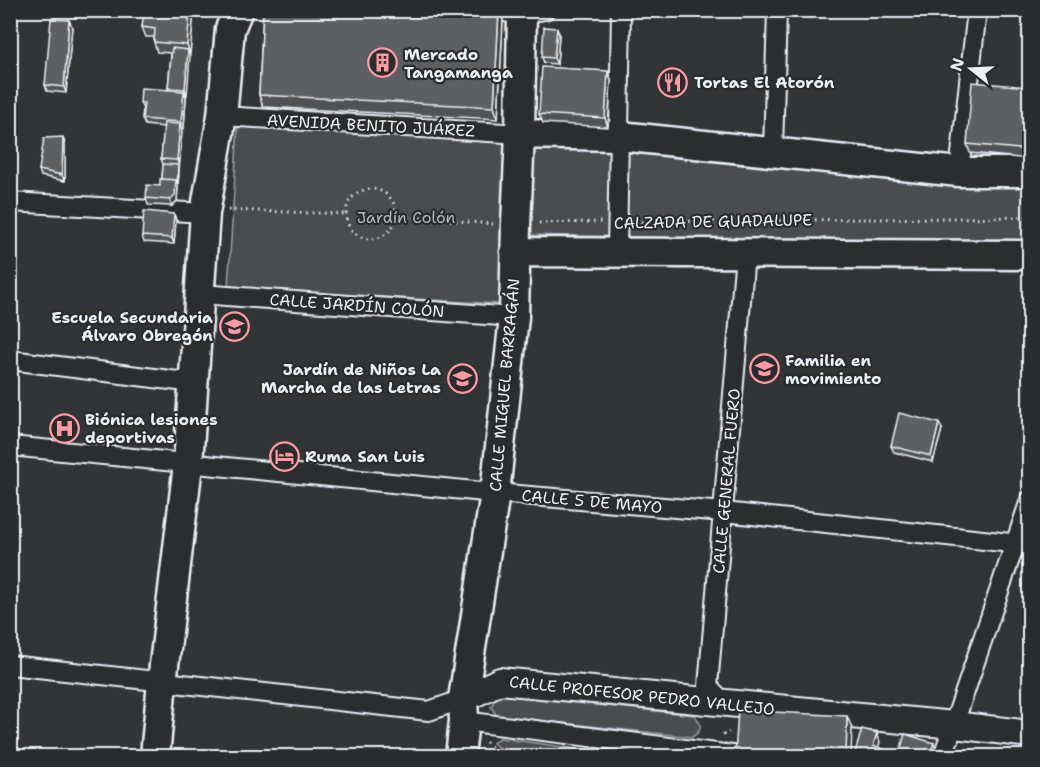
<svg xmlns="http://www.w3.org/2000/svg" width="1040" height="767" font-family="'Shantell Sans',sans-serif">
<rect width="100%" height="100%" fill="#323536"/>
<filter id="ink" filterUnits="userSpaceOnUse"><feTurbulence type="fractalNoise" baseFrequency=".0167" numOctaves="2"/><feDisplacementMap in="SourceGraphic" scale="12" xChannelSelector="R" yChannelSelector="G"/><feConvolveMatrix kernelMatrix="1 2 1 2 8 2 1 2 1" color-interpolation-filters="sRGB"/></filter>
<g filter="url(#ink)">
<path fill="#494d4f" stroke="#989fa4" stroke-width="1.5" d="M238 126 510 142 500 304 228 288Z
M620 142 958 184 1029 186V243L521 235 524 143Z
M501 695 694 715C703 724 702 731 692 737L497 716 491 707 496 697Z
M499 738 628 756H509L493 743Z"/>
<g fill="none" stroke-linecap="round" stroke-linejoin="round">
<defs>
<path id="street" d="M483 10 522 14 545 10
M222 116 520 134
M773 152 777 10
M959 172 977 10
M10 202 205 213
M617 254 621 10
M200 294 514 317
M10 360 194 383
M10 446 495 493 724 512 1030 545
M10 665 429 711 463 699
M724 703 708 686 745 254
M464 721 740 756
M943 756 1030 500"/>
<path id="secondary" d="M463 699 500 681 954 725 1030 734"/>
<path id="primary" d="M520 134 620 136 959 172H1030
M515 252 1030 255
M155 756 162 682 188 464 205 213 222 116 230 29 238 10
M460 756 464 721 463 699 495 493 514 317 516 225 520 134 522 10"/>
</defs>
<use href="#street" stroke="#e8f1f8" stroke-width="22"/>
<use href="#secondary" stroke="#e8f1f8" stroke-width="30"/>
<use href="#primary" stroke="#e8f1f8" stroke-width="33"/>
<path stroke="#e8f1f8" stroke-width="3" stroke-dasharray="1.5 4.5" stroke-linecap="butt" d="M346 214a25 25 0 1 1 50 0a25 25 0 1 1-50 0Z
M228 210 346 214
M396 216 493 224
M635 222 1030 217
M539 223 601 222
M723 735 729 732
M486 742 503 756"/>
<use href="#street" stroke="#2a2d2e" stroke-width="18"/>
<use href="#secondary" stroke="#2a2d2e" stroke-width="26"/>
<use href="#primary" stroke="#2a2d2e" stroke-width="28"/>
</g>
<path fill="#4f5355" stroke="#e8f1f8" stroke-width="1.5" d="M194 10 190 54H189L184 128H181L182 130 177 201 172 206 148 205 146 198 160 186 162 179 163 164 161 159 164 127 145 125 142 119 143 109 140 103 169 90 168 88 171 53 157 52 154 42V37H146L142 27Z
M263 10H500L503 20 498 119 263 107 259 95Z
M72 26 66 93 47 91 45 85Z
M559 34 557 64 544 63 542 57Z
M611 80 608 127 543 123 539 114Z
M1029 87V159L970 153 967 144Z
M65 144V181L41 176 39 170Z
M174 214 176 220 174 244 144 242 142 236Z
M942 429 933 462 894 452 891 446Z"/>
<path fill="#404345" stroke="#e8f1f8" stroke-width="1.5" d="M190 10H194L190 54 187 45Z
M499 10H500L503 20 498 119 494 107Z
M69 20 72 26 66 93 64 87Z
M557 28 559 34 557 64 554 58Z
M188 50 190 56 187 96 185 89Z
M608 71 611 80 608 127 605 118Z
M184 91 186 97 184 128 181 122Z
M180 124 182 130 179 167 177 160Z
M63 137 65 144V181L62 175Z
M178 165 179 168 178 186 177 182Z
M176 180 178 186 177 201 172 206 170 200Z
M174 214 176 220 174 244 172 238Z
M939 423 942 429 933 462 931 456Z
M847 716 852 728 851 756H846Z
M877 733 880 742 876 755 873 746Z
M934 743 937 752 936 756H929Z"/>
<path fill="#5c6063" stroke="#e8f1f8" stroke-width="1.5" d="M144 10H190L187 45 154 42 155 29 142 27Z
M263 10H499L494 107 259 95Z
M51 19 69 20 64 87 45 85Z
M544 27 557 28 554 58 542 57Z
M172 48 188 50 185 89 168 88Z
M542 67 608 71 605 118 539 114Z
M972 82 1029 87V150L967 144Z
M141 88 184 91 181 122 142 119 144 103H140Z
M164 123 180 124 177 160 161 159Z
M63 137 62 175 39 170 44 138Z
M163 164 178 165 177 182 176 180 162 179Z
M160 179 176 180 175 195 170 200 146 198 147 185 160 186Z
M144 211 174 214 172 238 142 236Z
M899 413 939 423 931 456 891 446Z
M738 710 847 716 846 756H735Z
M862 729 877 733 873 746 899 754 905 734 934 743 929 756H854Z"/>
</g>
<defs>
<symbol id="building-ring" viewBox="-11 -11 22 22"><circle r="9.5" fill="#2a2d2e" stroke="#ff9aa2" stroke-width="1.5"/><path d="M-4-6H4V6H1V3H-1V6H-4ZM-2.5-4.3h1.7v1.8h-1.7ZM.8-4.3h1.7v1.8H.8ZM-2.5-1h1.7V.8h-1.7ZM.8-1h1.7V.8H.8Z" fill="#ff9aa2"/></symbol>
<symbol id="restaurant-ring" viewBox="-11 -11 22 22"><circle r="9.5" fill="#2a2d2e" stroke="#ff9aa2" stroke-width="1.5"/><path d="M-5-6h1v4h1v-4h1v4h1v-4h1v5L-1.5 .5V6h-2V.5L-5-1ZM5-6V6H3V1.5H1.5Q1.5-4 5-6Z" fill="#ff9aa2"/></symbol>
<symbol id="school-ring" viewBox="-11 -11 22 22"><circle r="9.5" fill="#2a2d2e" stroke="#ff9aa2" stroke-width="1.5"/><path d="M0-5L7-2L0 1L-7-2ZM-4 1L0 2.5L4 1V4Q0 6-4 4Z" fill="#ff9aa2"/></symbol>
<symbol id="hospital-ring" viewBox="-11 -11 22 22"><circle r="9.5" fill="#2a2d2e" stroke="#ff9aa2" stroke-width="1.5"/><path d="M-5-5h3v3.5h4V-5h3V5h-3V1.5h-4V5h-3Z" fill="#ff9aa2"/></symbol>
<symbol id="hotel-ring" viewBox="-11 -11 22 22"><circle r="9.5" fill="#2a2d2e" stroke="#ff9aa2" stroke-width="1.5"/><path d="M-6-4.5h1.5V1H6V5H4.5V3h-9V5H-6ZM-4 0a1.8 1.8 0 1 1 3.6 0ZM.5 0V-2.5h3Q6-2.5 6 0Z" fill="#ff9aa2"/></symbol>
</defs>
<g fill-rule="evenodd">
<use href="#building-ring" x="366" y="46" width="33" height="33"/>
<use href="#restaurant-ring" x="656" y="66" width="33" height="33"/>
<use href="#school-ring" x="218" y="310" width="33" height="33"/>
<use href="#school-ring" x="748" y="352" width="33" height="33"/>
<use href="#school-ring" x="446" y="362" width="33" height="33"/>
<use href="#hospital-ring" x="48" y="412" width="33" height="33"/>
<use href="#hotel-ring" x="268" y="440" width="33" height="33"/>
</g>
<g text-anchor="middle" stroke-width="4.5" stroke-linejoin="round" paint-order="stroke">
<g font-size="16" font-weight="bold" fill="#e8f1f8" stroke="#2a2d2e" text-anchor="start">
<text x="404" y="60">Mercado<tspan x="404" dy="18">Tangamanga</tspan></text>
<text x="694" y="88">Tortas El Atorón</text>
<text x="213" y="323" text-anchor="end">Escuela Secundaria<tspan x="213" dy="18">Álvaro Obregón</tspan></text>
<text x="785" y="366">Familia en<tspan x="785" dy="18">movimiento</tspan></text>
<text x="441" y="375" text-anchor="end">Jardín de Niños La<tspan x="441" dy="18">Marcha de las Letras</tspan></text>
<text x="85" y="425">Biónica lesiones<tspan x="85" dy="18">deportivas</tspan></text>
<text x="305" y="462">Ruma San Luis</text>
</g>
<g font-size="16" fill="#e8f1f8" stroke="#2a2d2e">
<text transform="translate(371 125) rotate(3)" y="6">AVENIDA BENITO JUÁREZ</text>
<text transform="translate(713 221) rotate(-1)" y="6">CALZADA DE GUADALUPE</text>
<text transform="translate(357 305) rotate(4)" y="6">CALLE JARDÍN COLÓN</text>
<text transform="translate(504 385) rotate(-85)" y="6">CALLE MIGUEL BARRAGÁN</text>
<text transform="translate(726 481) rotate(-85)" y="6">CALLE GENERAL FUERO</text>
<text transform="translate(592 501) rotate(5)" y="6">CALLE 5 DE MAYO</text>
<text transform="translate(642 695) rotate(6)" y="6">CALLE PROFESOR PEDRO VALLEJO</text>
</g>
<g font-size="16" fill="#b0b8bd" stroke="#2a2d2e">
<text x="406" y="223">Jardín Colón</text>
</g>
</g>
<rect width="1040" height="767" fill="none" stroke="#2a2d2e" stroke-width="36"/>
<rect x="18" y="18" width="1004" height="731" fill="none" stroke="#e8f1f8" stroke-width="2" filter="url(#ink)"/>
<g transform="translate(971 69) rotate(288)" stroke="#2a2d2e" stroke-width="4.5" paint-order="stroke">
<path d="M0-4.5L10 22L0 15L-10 22Z" fill="#e8f1f8"/>
<text y="-9" font-size="16" font-weight="bold" text-anchor="middle" fill="#e8f1f8">N</text>
</g>
</svg>
